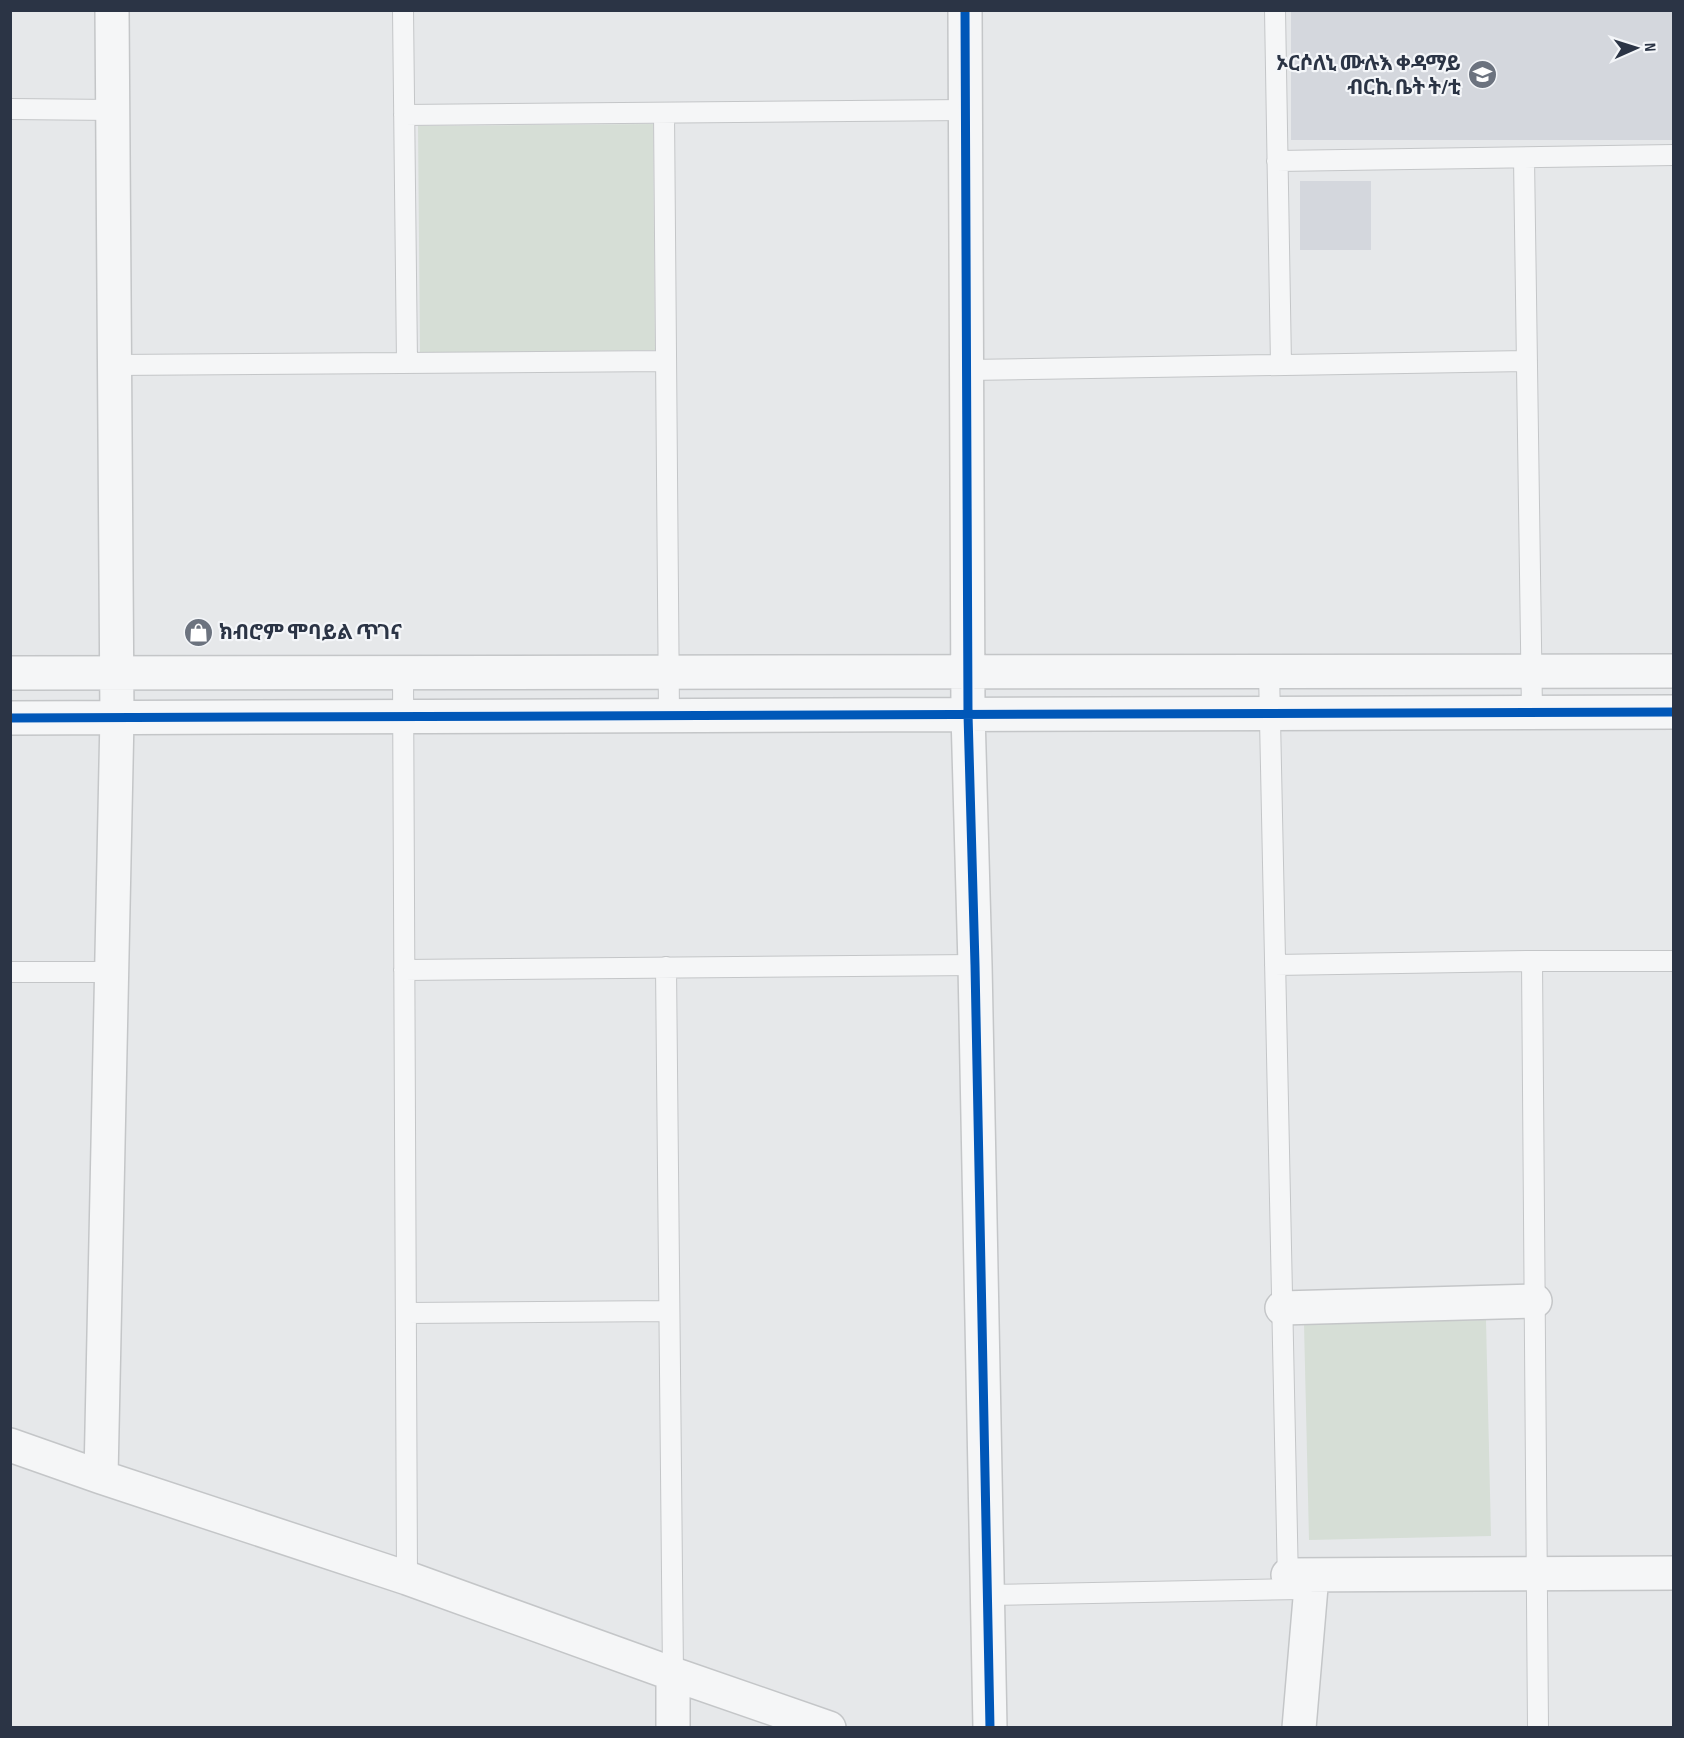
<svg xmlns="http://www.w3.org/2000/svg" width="1684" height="1738" font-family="'Sofia Sans Condensed','Noto Sans Ethiopic',sans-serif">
<rect width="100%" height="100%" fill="#e6e8ea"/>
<path fill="#d4d7dd" d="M1291 11H1673V140H1291Z
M1300 181H1371V250H1300Z"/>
<path fill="#d6ded6" d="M653 124 655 350 420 353 418 126Z
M1486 1320 1491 1536 1309 1540 1304 1324Z"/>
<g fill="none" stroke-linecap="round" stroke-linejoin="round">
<defs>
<path id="service" d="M403 10 407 363
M1275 10 1281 365
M10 109 113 110
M664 113 669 715
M404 115 966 110
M1524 158 1532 712
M1277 161 1674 155
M114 365 666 361
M967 370 1527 361
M1269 671 1288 1583
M403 672 407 1578
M1532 961 1538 1728
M1275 965 1532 961H1674
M666 967 673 1674
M404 970 975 965
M10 972H111
M406 1313 669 1311
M988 1595 1302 1589"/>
<path id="minor" d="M965 10 968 714 975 965 990 1728
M10 673 1674 671
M10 718 1674 712
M1282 1308 1535 1301
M10 1445 101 1477 407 1578 673 1674 829 1728
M101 1477 117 717 112 10
M1288 1575 1674 1573
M673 1728V1674
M1299 1728 1312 1575"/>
</defs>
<use href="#service" stroke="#c4c6c8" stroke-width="22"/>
<use href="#minor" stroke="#c4c6c8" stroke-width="36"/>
<use href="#service" stroke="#f5f6f7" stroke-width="20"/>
<use href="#minor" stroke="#f5f6f7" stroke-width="33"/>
<defs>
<path id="cycleway" d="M965 10 968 714 975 965 990 1728
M10 718 1674 712"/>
</defs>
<use href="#cycleway" stroke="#f4f6f9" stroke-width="13"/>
<use href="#cycleway" stroke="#0057b8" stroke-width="9"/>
</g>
<defs>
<symbol id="school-disc" viewBox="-11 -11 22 22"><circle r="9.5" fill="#6c737f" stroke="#f4f6f9"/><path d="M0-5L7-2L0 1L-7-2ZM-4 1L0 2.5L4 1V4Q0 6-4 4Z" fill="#fff"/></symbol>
<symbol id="shop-disc" viewBox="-11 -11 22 22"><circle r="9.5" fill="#6c737f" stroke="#f4f6f9"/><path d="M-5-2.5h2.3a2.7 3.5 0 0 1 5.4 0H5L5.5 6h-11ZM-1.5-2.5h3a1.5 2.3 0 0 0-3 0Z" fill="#fff"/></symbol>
</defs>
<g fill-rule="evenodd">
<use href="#school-disc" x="1466" y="58" width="33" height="33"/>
<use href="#shop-disc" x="182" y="616" width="33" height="33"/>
</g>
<g text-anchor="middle" stroke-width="4.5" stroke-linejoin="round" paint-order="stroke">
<g font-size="21" font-weight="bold" fill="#2b3445" stroke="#f4f6f9" text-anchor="end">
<text x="1461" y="70">ኦርሶለኒ ሙሉእ ቀዳማይ<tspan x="1461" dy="24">ብርኪ ቤት ት/ቲ</tspan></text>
<text x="219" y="639" text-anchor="start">ክብሮም ሞባይል ጥገና</text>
</g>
</g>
<rect width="1684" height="1738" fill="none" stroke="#2b3445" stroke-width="24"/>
<g transform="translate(1636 48) rotate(87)" stroke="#f4f6f9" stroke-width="4.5" paint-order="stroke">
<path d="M0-4.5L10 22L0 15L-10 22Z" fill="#2b3445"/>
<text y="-9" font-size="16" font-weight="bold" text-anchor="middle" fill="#2b3445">N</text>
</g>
</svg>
